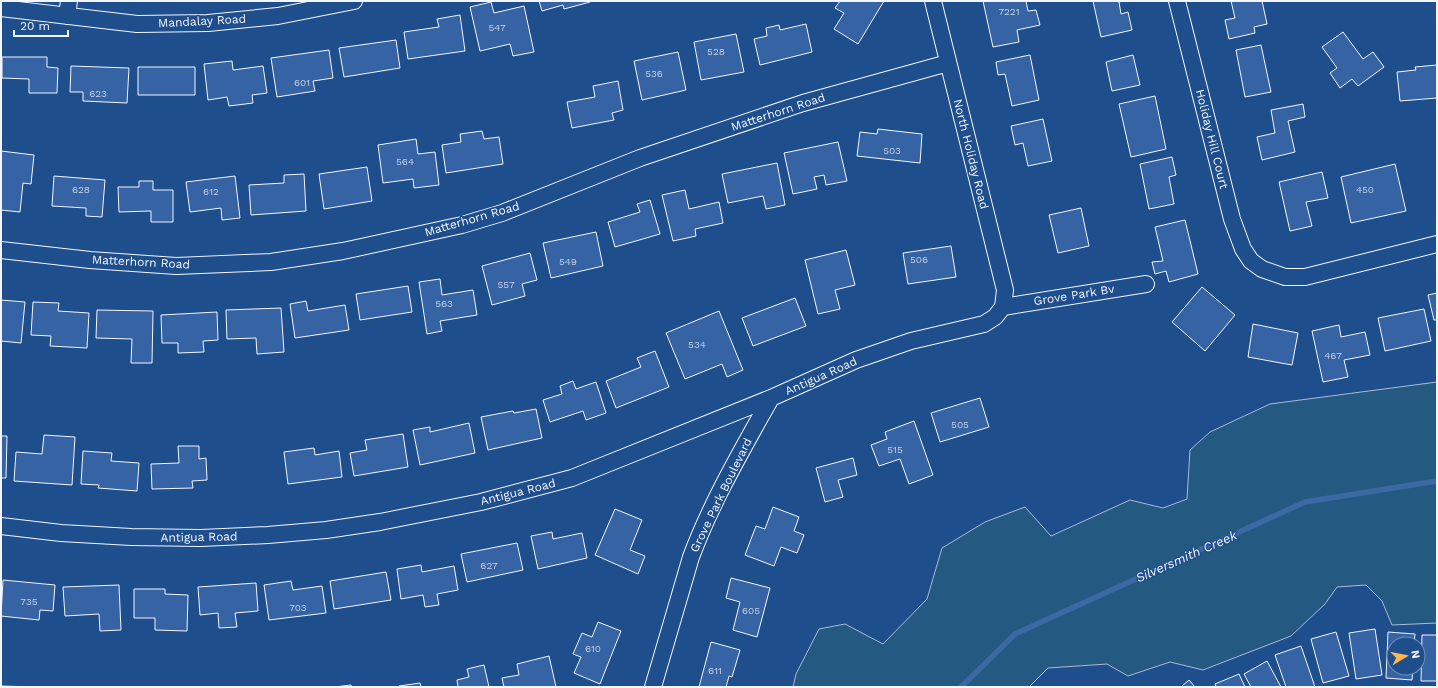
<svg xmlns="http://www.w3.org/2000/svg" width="1438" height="688" font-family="'Work Sans',sans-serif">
<rect width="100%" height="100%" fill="#1f4e8c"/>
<path fill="#245a82" stroke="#a8bbd7" d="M1437 382V623L1392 625 1382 601 1366 585 1337 587 1325 604 1291 636 1203 670 1170 662 1128 676 1107 664 1048 668 1029 687H793L796 674 819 629 845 624 883 644 927 599 942 548 985 522 1025 507 1051 536 1130 500 1163 508 1187 499 1190 450 1210 432 1270 404Z"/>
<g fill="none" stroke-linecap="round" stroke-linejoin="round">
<path stroke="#3b69a3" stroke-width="5.5" d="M961 687 1015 634 1305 502 1437 481"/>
</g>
<path fill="#3563a3" stroke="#f2f6ff" d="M539 1H589L590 2 564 9 563 5 542 11Z
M840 1H884L858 44 834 29 844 13 835 8Z
M983 1H1026L1028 11 1036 10 1040 25 1017 30 1019 42 993 47Z
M1093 1H1123L1119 2 1121 14 1128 12 1132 30 1101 37Z
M1231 1H1262L1267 24 1254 27 1255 33 1229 39 1225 20 1235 18Z
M491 2 494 13 524 6 534 52 513 56 510 44 480 51 470 7Z
M460 15 465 51 408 59 404 32 439 27 437 19Z
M806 24 812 52 760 65 754 39 767 36 766 28 779 25 780 30Z
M1343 32 1363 59 1373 52 1384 67 1358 86 1352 79 1340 88 1330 73 1337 68 1322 47Z
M736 34 744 72 701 80 694 42Z
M396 40 400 68 344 77 339 48Z
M1261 45 1271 92 1245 97 1236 50Z
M329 50 333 78 313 81 315 91 277 97 271 58Z
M678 52 686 90 642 100 634 61Z
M1030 55 1039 100 1012 106 1005 74 998 75 996 62Z
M1133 55 1140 85 1112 91 1106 62Z
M2 57H47V67L58 68 57 93H29V79L2 78Z
M232 61 233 70 263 66 267 93 252 95 253 103 229 106 227 97 208 100 204 64Z
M1437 65V98L1400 101 1397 72 1416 70 1415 67Z
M71 66 129 68 127 103 83 101V92H70Z
M138 67H195V95H138Z
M618 81 623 110 612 113 614 120 572 128 567 102 595 97 593 86Z
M1155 96 1166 149 1131 157 1119 104Z
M1303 104 1305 117 1288 121 1295 152 1262 160 1257 137 1275 133 1271 110Z
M1043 119 1052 161 1028 166 1023 143 1015 145 1011 126Z
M878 129 922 134 920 163 857 156 860 132 877 134Z
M482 131 484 139 499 137 503 164 446 173 442 145 461 142 460 134Z
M416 139 418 154 435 152 439 185 414 188 413 179 383 183 378 145Z
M838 142 847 181 826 185 824 175 814 177 817 189 793 194 784 153Z
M1 151 34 155 31 184 23 183 20 212 1 210Z
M1172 157 1176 175 1169 177 1174 204 1149 209 1140 164Z
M777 163 785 205 766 209 763 196 728 203 722 174Z
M1395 164 1406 211 1351 223 1341 177Z
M367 167 372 201 324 209 319 174Z
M1322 172 1328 198 1306 202 1312 226 1290 231 1279 182Z
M304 174 306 211 251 215 249 185 284 183V175Z
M54 176 105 180 102 217 86 216V208L52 206Z
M235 176 240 218 222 220 221 208 190 212 186 182Z
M139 181H153V190H173V222H151V211L119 212 118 187H139Z
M685 190 689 209 719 202 723 223 695 229 696 236 673 241 662 195Z
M650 200 660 234 615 247 608 222 640 212 637 204Z
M1081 208 1089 246 1058 253 1049 215Z
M1185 220 1198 274 1169 282 1166 271 1155 274 1152 262 1163 261 1155 227Z
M596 232 603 266 551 278 543 243Z
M951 246 956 277 908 284 903 253Z
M846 250 855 285 835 290 840 309 818 314 805 260Z
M530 253 537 280 522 284 525 296 492 305 482 266Z
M440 279 442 295 473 290 477 315 440 321 442 331 427 334 419 282Z
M408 286 412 312 360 320 356 294Z
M1202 287 1235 315 1205 351 1172 322Z
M1437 293V320H1434L1428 295Z
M795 298 806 326 753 346 742 318Z
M1 300 25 302 21 343 1 341Z
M306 301 308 311 345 305 349 330 295 338 290 304Z
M33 302 59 303 58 311 89 313 87 348 50 346 51 336 31 335Z
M281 308 284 352 257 354 256 338 227 339 226 310Z
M1424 309 1431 341 1385 351 1378 318Z
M97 310 153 311 152 363H131L132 339 96 338Z
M719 311 743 370 727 377 722 364 685 379 666 333Z
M217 312 218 340 203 341 204 352 178 353V343H162L161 315Z
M1253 324 1298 333 1292 365 1248 357Z
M1339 325 1341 337 1365 332 1370 355 1344 360 1348 377 1323 382 1312 331Z
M655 351 669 387 616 408 606 381 641 367 637 358Z
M573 381 576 389 596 382 606 413 586 420 583 411 550 422 543 400 562 394 560 386Z
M980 398 989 427 940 442 931 413Z
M536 409 542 438 488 450 481 417 513 411 514 413Z
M914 421 933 475 909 484 900 459 879 466 871 445 887 439 885 432Z
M469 423 475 453 420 465 413 430 430 427V432Z
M403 434 408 467 354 476 350 453 367 450 365 440Z
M44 435 75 437 72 485 14 481 16 452 42 454Z
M1 436H7L6 478H1Z
M178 446H199V459L206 458 207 480 192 481 193 488 152 489 151 464 179 463Z
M314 448 315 455 339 451 342 477 288 484 284 452Z
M83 451 112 453 111 461 139 463 137 491 98 488 99 485 81 484Z
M853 458 857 475 838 480 843 497 825 502 816 468Z
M773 507 799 517 794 531 804 535 797 553 781 547 774 566 745 555 756 526 765 529Z
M615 509 642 520 630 550 645 556 638 574 595 555Z
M552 532 553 539 582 533 587 558 538 569 531 536Z
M517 543 523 570 467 582 461 554Z
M421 565 422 572 454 566 458 590 437 594 439 605 425 607 423 595 401 599 397 569Z
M386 572 391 600 334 609 330 581Z
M731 578 770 588 757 637 733 630 740 602 726 598Z
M3 580 55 585 53 611 40 610 39 620 1 616Z
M291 581 293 590 322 586 326 613 269 620 264 585Z
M256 583 258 611 235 613 237 627 219 628 218 613 200 615 198 587Z
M119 585 121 630 100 631 99 614 65 616 63 587Z
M134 589H165V594L188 595 187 631 155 630V618H134Z
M598 622 621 631 600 684 574 673 581 657 573 654 582 633 592 637Z
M1375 629 1382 675 1356 679 1349 633Z
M1336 632 1349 676 1323 683 1311 639Z
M1388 632 1415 634 1414 644H1394V668H1413L1412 680 1386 678Z
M1422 635H1437V681H1421Z
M711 642 740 650 732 677 729 676 726 687H699Z
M1301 646 1315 687H1286L1275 655Z
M549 656 556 687H504L502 678 519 675 517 664Z
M1267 661 1281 687H1251L1244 674Z
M484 665 489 687H458L457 680 469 677 467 669Z
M1239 674 1245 687H1216L1215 684Z
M1189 680 1195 687H1181Z
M420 683 421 687H399V686Z
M351 685 352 687H334Z
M1 686 35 687H1Z"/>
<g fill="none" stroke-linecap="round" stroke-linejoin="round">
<defs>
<path id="minor" d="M1177 1 1232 219 1243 249 1251 261 1262 269 1285 277H1305L1437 244
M1 8 137 24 208 23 278 16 354 1
M67 16 69 1
M1 250 90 260 176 266 271 262 343 251 462 225 502 213 640 158 803 103 948 63
M1003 307 1146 284
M1 526 61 533 131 537 201 538 268 535 326 530 380 522 481 502 572 478 771 398 856 360 911 341 984 324 995 317 1003 307 1005 290 933 1
M653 687 691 557C712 501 742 450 771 398"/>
</defs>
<use href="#minor" stroke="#f2f6ff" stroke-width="18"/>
<use href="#minor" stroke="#1f4e8c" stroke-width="16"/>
</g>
<g text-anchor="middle" stroke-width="3" stroke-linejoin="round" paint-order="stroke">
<g font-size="10" fill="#c3d1e8">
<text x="1009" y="15">7221</text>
<text x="497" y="31">547</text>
<text x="716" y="55">528</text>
<text x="654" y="77">536</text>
<text x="302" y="86">601</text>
<text x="98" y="97">623</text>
<text x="892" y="154">503</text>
<text x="405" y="165">564</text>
<text x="81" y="193">628</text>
<text x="1365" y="193">450</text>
<text x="211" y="195">612</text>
<text x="919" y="263">506</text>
<text x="568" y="265">549</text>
<text x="506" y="288">557</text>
<text x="444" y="307">563</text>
<text x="697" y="348">534</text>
<text x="1333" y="359">467</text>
<text x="960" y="428">505</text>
<text x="895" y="453">515</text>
<text x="489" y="569">627</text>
<text x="29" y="605">735</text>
<text x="298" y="611">703</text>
<text x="751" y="614">605</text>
<text x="593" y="652">610</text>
<text x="715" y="674">611</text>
</g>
<g font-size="12" fill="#f2f6ff" stroke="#1f4e8c">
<text transform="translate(202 21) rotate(-3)" y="4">Mandalay Road</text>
<text transform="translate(778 112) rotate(-18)" y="4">Matterhorn Road</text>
<text transform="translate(1212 139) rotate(76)" y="4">Holiday Hill Court</text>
<text transform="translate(971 154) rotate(76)" y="4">North Holiday Road</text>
<text transform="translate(472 219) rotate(-16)" y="4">Matterhorn Road</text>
<text transform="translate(141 262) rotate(3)" y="4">Matterhorn Road</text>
<text transform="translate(1074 295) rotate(-9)" y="4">Grove Park Bv</text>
<text transform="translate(821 376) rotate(-24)" y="4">Antigua Road</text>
<text transform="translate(518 492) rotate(-14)" y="4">Antigua Road</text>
<text transform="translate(721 495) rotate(-64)" y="4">Grove Park Boulevard</text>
<text transform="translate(199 537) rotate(-1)" y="4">Antigua Road</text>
</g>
<g font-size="13" font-style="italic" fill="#f2f6ff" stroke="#1f4e8c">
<text transform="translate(1186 556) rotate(-24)" y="5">Silversmith Creek</text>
</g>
</g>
<rect width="1438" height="688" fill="none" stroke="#f2f6ff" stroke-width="4"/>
<g transform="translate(1406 656) rotate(80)"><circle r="19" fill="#1f4e8c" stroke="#7391ba"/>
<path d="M0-3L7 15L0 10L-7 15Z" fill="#ffb74d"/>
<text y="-6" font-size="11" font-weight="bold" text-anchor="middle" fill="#f2f6ff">N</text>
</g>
<path d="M14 30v6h54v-6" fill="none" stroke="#f2f6ff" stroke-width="2"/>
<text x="20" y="30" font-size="12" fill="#f2f6ff" stroke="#1f4e8c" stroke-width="3" paint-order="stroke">20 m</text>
</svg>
